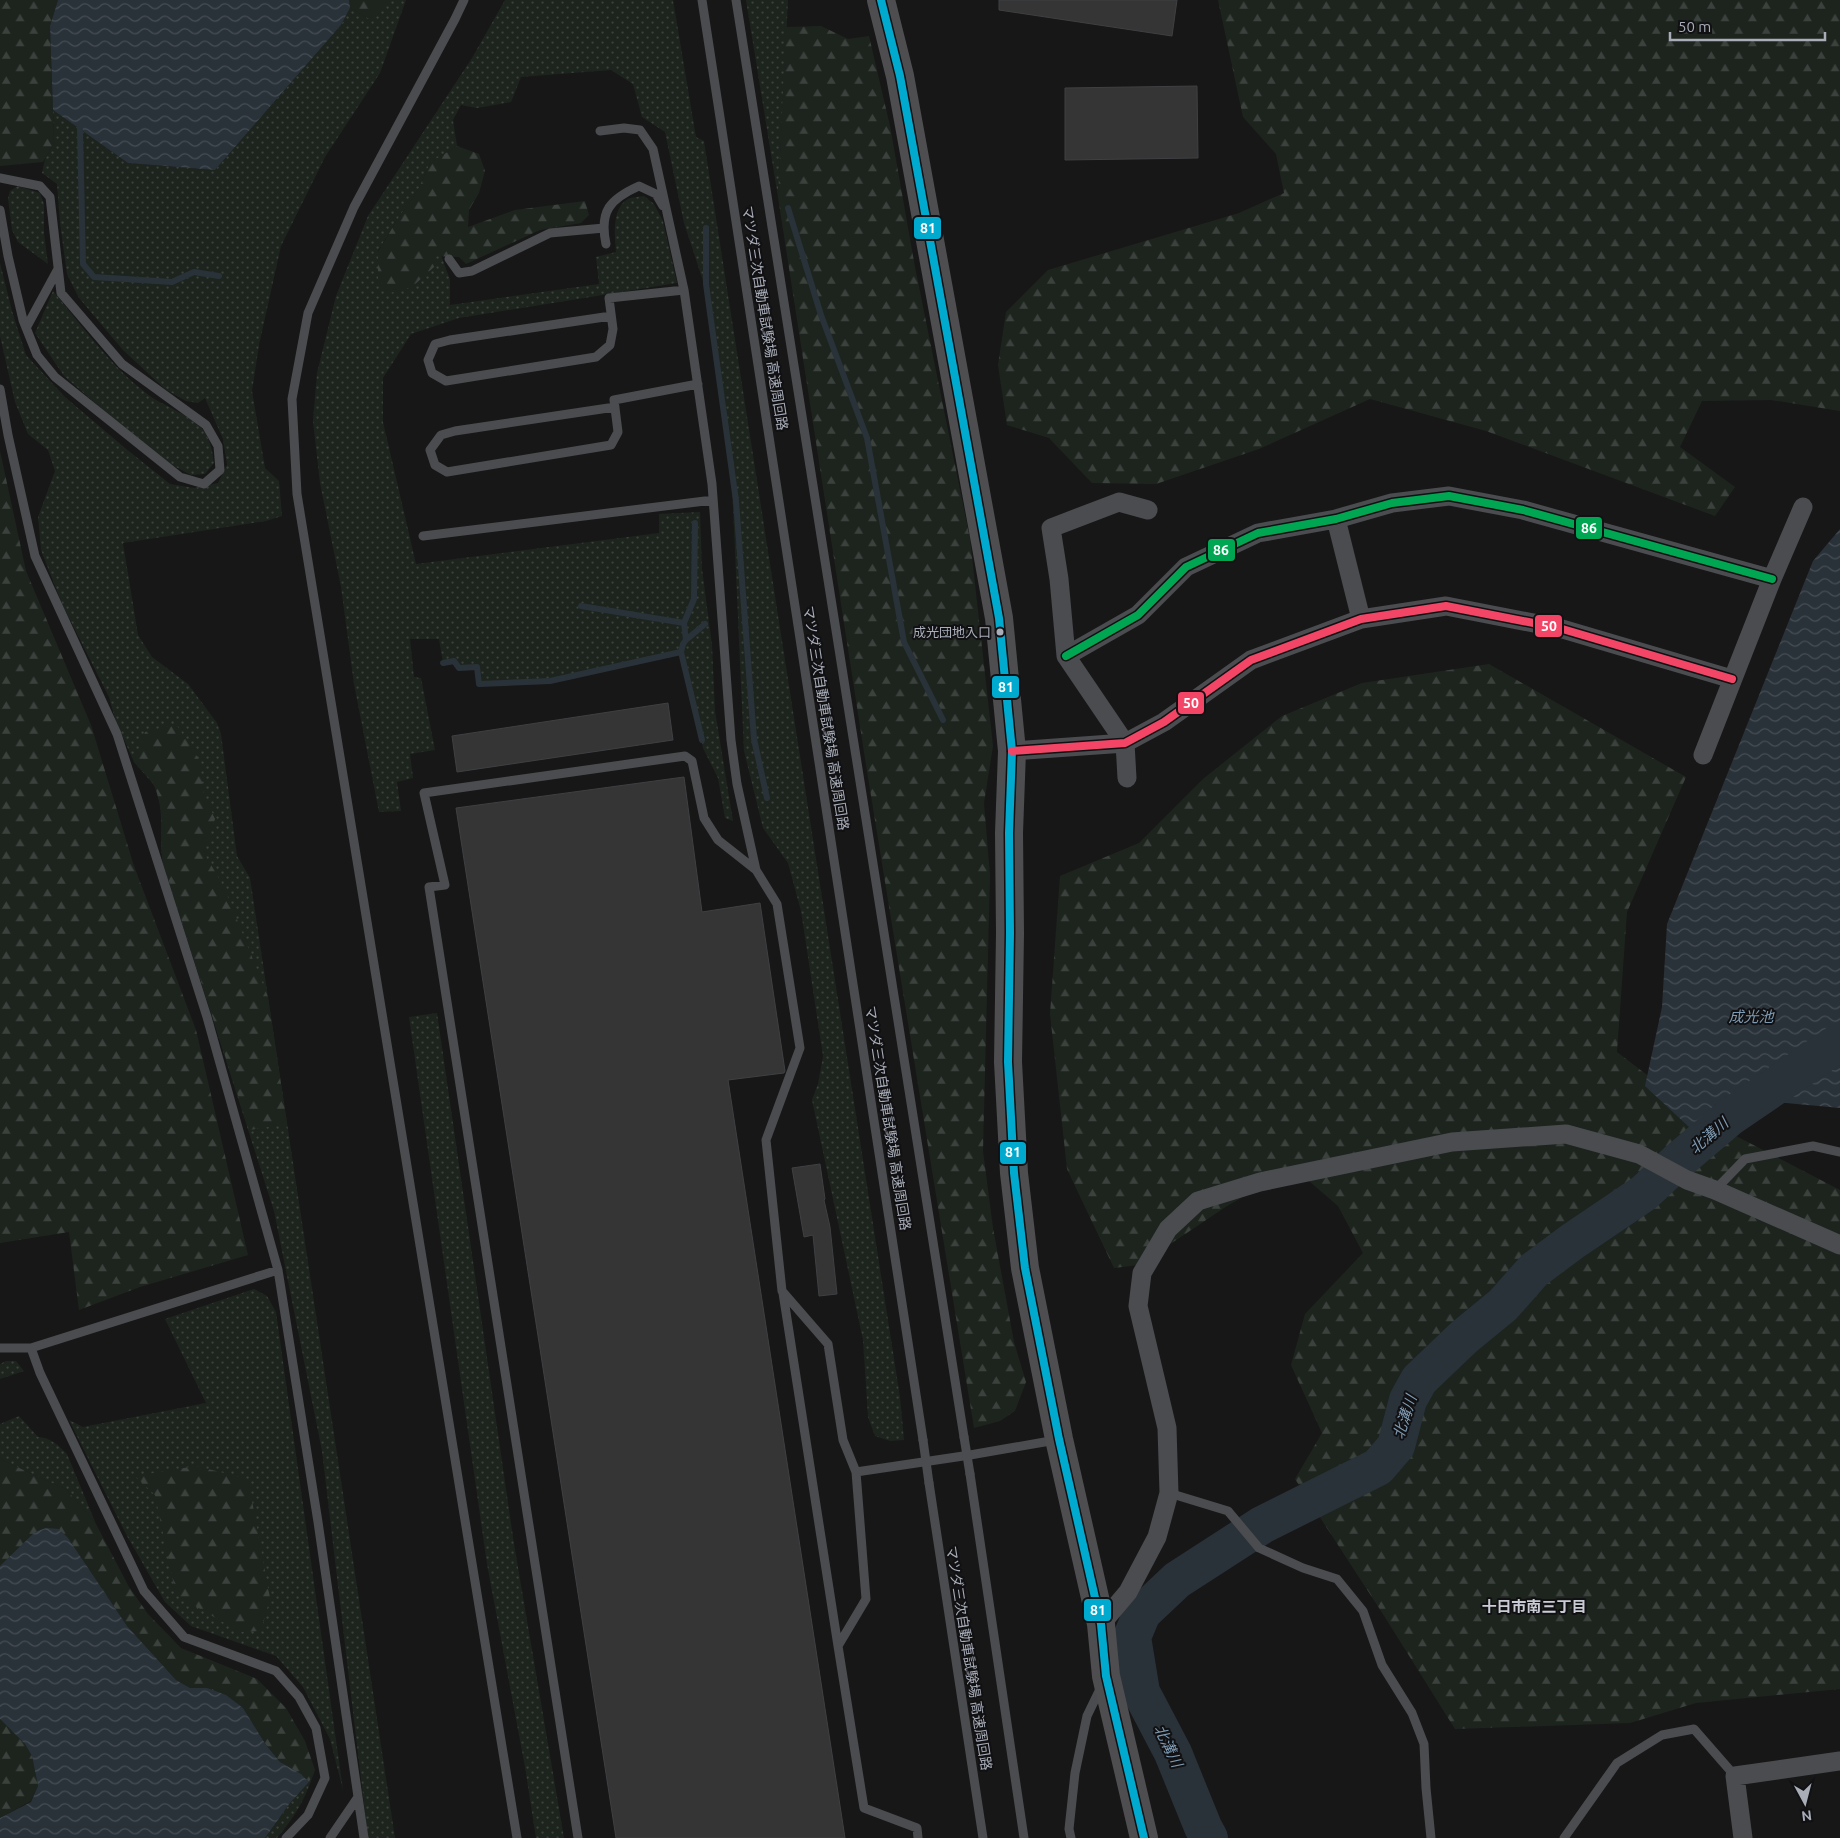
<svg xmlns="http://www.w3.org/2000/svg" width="1840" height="1838" font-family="Ubuntu,'Noto Sans JP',sans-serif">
<defs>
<pattern id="grass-dots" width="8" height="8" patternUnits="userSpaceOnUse" patternTransform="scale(1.25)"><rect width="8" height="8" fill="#1d241e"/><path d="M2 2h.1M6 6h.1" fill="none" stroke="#3b413d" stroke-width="1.8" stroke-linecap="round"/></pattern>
<pattern id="forest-firs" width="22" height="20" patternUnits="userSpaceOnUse" patternTransform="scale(1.25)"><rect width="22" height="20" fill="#1d241e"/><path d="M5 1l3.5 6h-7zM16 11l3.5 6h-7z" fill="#3b413d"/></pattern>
<pattern id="water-waves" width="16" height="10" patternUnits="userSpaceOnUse" patternTransform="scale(1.25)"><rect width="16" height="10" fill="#2a3239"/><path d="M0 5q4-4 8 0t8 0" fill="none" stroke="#464d54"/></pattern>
</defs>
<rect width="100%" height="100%" fill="#171717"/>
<path fill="url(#grass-dots)" d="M384 0H406L380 73 325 157 281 246 259 345 252 391 265 468 279 481 282 516 266 521 123 543 138 635 152 657 188 684 217 723 221 734 237 856 250 878 395 1838H368L322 1451 274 1211 163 863 161 848 162 812 155 786 134 762 115 719 109 697 62 604 41 550 38 517 55 471 48 450 28 434 15 402 0 336V263L12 311 26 355 65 397 125 448 170 484 194 488 218 483 227 465 223 439 205 398 198 403 186 401 165 389 123 350 79 298 67 274 60 223 57 184 42 173 45 159 54 143 53 110 128 163 215 170 341 25 350 8 368 18 383 6Z
M505 0H673L696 137 704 141 900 1397 904 1440 890 1441 875 1436 868 1417 863 1340 812 1100 818 1084 823 1056 801 911 788 863 763 828 744 751 731 462 706 290 684 223 665 132 642 117 633 84 611 70 521 77 511 102 477 108 461 105 453 120 457 146 430 163 418 190 397 220 378 251V279L434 256 441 255 450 280V305L599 284 596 257 616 252C615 237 611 208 628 199 632 197 640 197 644 196L654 204 663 221 677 283 459 318 411 334 383 378V422L416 564 659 533V514L700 512 702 569 712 645 715 711 733 821 725 818 718 778 703 748 681 652 550 681 479 684 477 667 459 668 454 661 443 663 439 639H410L414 677 421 678 435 750 410 754 413 778 397 782 401 811 379 812 354 684 341 587 320 483 313 421 317 373 336 296 368 216 472 58Z
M746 0H788L778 197Z
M18 186 40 193 44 204V233L48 264 18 242 12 230 8 198 10 191Z
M53 291C82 326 110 365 146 393 160 405 194 416 204 431 211 441 212 451 214 463L205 474 191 475 170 464 117 422 64 376 35 333Z
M437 1013 514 1544 564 1838H536L525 1767 487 1564 409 1017Z
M254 1289 267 1296 276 1312 343 1790 330 1739 303 1687 276 1656 191 1626 165 1602 127 1536 69 1420 83 1427 206 1403 165 1319Z
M6 1361H16L24 1371 0 1379V1364Z
M19 1416 38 1437C50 1437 59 1446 67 1454L96 1524 67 1490 0 1459V1424Z
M315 1770C305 1799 297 1814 277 1838H265L290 1803 309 1782Z"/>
<path fill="url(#forest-firs)" d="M0 0H58L50 26 54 143 43 162 0 166Z
M349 0H384V6L368 18 350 8Z
M1218 0H1840V411L1771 400 1702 401 1680 447 1735 487 1715 516 1486 431 1370 399 1259 449 1156 484 1092 483 1049 438 1007 425 998 365 1006 312 1048 270 1239 213 1284 193 1276 154 1243 117Z
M821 26 848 39 869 36 890 126 915 267 970 539 993 746 984 803 990 875 983 1151 993 1228 1014 1342 1026 1382 1015 1411 1000 1421 974 1428 866 765 778 197 786 27Z
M457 146 479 154 485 171 479 193 469 210 468 227 515 210 585 201 589 215 581 223 540 230 466 264 459 257 434 256V267L412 287 390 293 378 279V252L397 220 418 190 430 163Z
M0 451 26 571 91 725 134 866 196 1030 248 1255 140 1287 79 1310 69 1232 0 1243Z
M1489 664 1686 777 1627 912 1617 1052 1707 1121 1840 1190V1689L1696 1703 1630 1723 1455 1729 1381 1611 1295 1479 1322 1433 1291 1365 1305 1314 1363 1253 1338 1206 1294 1168 1227 1206 1139 1265 1114 1268 1067 1169 1050 1014 1060 876 1139 843 1203 779 1282 716 1362 683Z
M176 724 200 761 203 791 215 819 204 853 224 887 268 997 287 1124 249 1130 163 863C159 837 166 806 152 782 147 775 139 768 134 762L145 732Z
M0 1459 67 1490 96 1524 129 1587 148 1614 181 1648 257 1679 286 1708 305 1741 315 1770 309 1782 303 1776 280 1762 266 1745 243 1708 207 1688H190L176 1680 127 1626 68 1538 0 1566Z
M196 1466 248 1479 270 1598 261 1631 240 1632 176 1595 155 1495 135 1476Z
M0 1719 25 1744 32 1756 38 1786 31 1801 0 1818Z"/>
<path fill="url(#water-waves)" d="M58 0H349L350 8 341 25 215 170 128 163 53 110 50 26Z
M1840 529V1108L1776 1102 1726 1131 1689 1127 1645 1086 1662 1007 1667 924 1813 561Z
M46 1528 59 1529 68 1538 127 1626 176 1680 190 1688H207L226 1695 243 1708 266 1745 280 1762 301 1774 309 1782 290 1803 265 1838H0V1818L31 1802 38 1786 32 1756 25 1744 0 1719V1566L35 1532Z"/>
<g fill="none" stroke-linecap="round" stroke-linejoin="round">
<path stroke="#2a3239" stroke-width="6" d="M80 129 83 264 94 277 172 282 194 272 219 276
M788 208 821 315 867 438 904 642 943 720
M706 228V284L736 501 754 739 767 798
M581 606 684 623 686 640 705 624
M684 623 694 599 695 523
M681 652 702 740
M443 663 454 661 459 668 477 667 479 684 550 681 681 652 683 644 686 640"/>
<path stroke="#2a3239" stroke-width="38" d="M1209 1838 1203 1827 1173 1753 1141 1692 1132 1637 1142 1613 1177 1580 1262 1525 1378 1467 1396 1446 1408 1400 1419 1380 1464 1337 1503 1305 1534 1270 1573 1241 1644 1193 1677 1162 1730 1117 1840 1042"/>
</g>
<path fill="#353536" stroke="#3f4043" d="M999 0H1177L1172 36 999 10Z
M1197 86 1198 158 1065 160V88Z
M668 703 673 740 457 772 452 736Z
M684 777 702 912 760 903 785 1071 784 1073 728 1080 845 1838H616L456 808Z
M820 1164 825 1199 824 1200 830 1227 837 1294 819 1296 813 1235 804 1237 792 1168Z"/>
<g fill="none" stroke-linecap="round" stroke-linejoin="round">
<path stroke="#4b4c50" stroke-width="9" d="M464 0 455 19 354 207 308 313 292 399 297 494 517 1838
M702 0 923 1440
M736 0 964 1437
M600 131 624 128 640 130 653 149 684 290 712 484 731 740 737 784 756 870
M0 178 40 186 50 197 61 293 122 364 206 425 218 446 220 470 204 484 180 477 55 377 37 355 23 320 8 256 0 210
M606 244C599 211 610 199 639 186L656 194 663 206
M449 259 459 273 472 271 550 233 604 228
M611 316 450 340 435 344 428 360 432 373 446 381 596 357 610 345 613 329 609 298 684 290
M26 328 58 269
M0 389 8 435 35 556 117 734 207 1017 278 1270 318 1522 364 1838
M615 407 455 431 441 435 430 450 435 465 447 472 611 445 618 432 614 400 698 384
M423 536 713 500
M1715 1190 1745 1159 1813 1146 1840 1152
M783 1293 838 1646
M0 1348H31L278 1270
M31 1348 40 1373 144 1591 184 1637 276 1671 299 1697 316 1728 325 1778 308 1815 286 1838
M856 1472 970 1455 1056 1440
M970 1474 1024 1838
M929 1483 983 1838
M1169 1493 1228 1511 1259 1548 1303 1568 1337 1579 1363 1611 1382 1665 1412 1713 1424 1744 1426 1788 1431 1838
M330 1838 358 1797
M578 1838 429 887 445 885 424 793 685 756 692 761 704 818 718 840 756 870 777 904 800 1048 766 1140 782 1291 828 1344 843 1440 856 1472 866 1599 838 1646 864 1808 917 1828 918 1838
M1071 1838 1069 1829 1075 1773 1087 1716 1102 1685
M1564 1838 1617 1763 1662 1735 1694 1729 1735 1776"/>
<path stroke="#4b4c50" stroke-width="19" d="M1336 519 1361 619
M1066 656 1138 615 1186 567 1258 533 1336 519 1392 503 1449 496 1523 510 1772 579
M1012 751 1125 743 1164 722 1251 660 1361 619 1446 606 1559 628 1732 679
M1703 755 1772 579 1803 507
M1127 778 1125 743 1066 656 1059 579 1051 528 1119 502 1148 510
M1101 1624 1128 1592 1157 1537 1169 1493 1167 1428 1138 1306 1142 1273 1168 1229 1198 1201 1260 1182 1452 1142 1566 1134 1639 1154 1687 1180 1715 1190 1840 1245
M1743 1838 1735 1776 1840 1761"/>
<path stroke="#4e4e51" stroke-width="28" d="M881 0 900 76 999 618 1012 751 1009 833 1010 933 1008 1062 1014 1173 1025 1268 1059 1439 1101 1624 1106 1676 1144 1838"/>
<path stroke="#4b4c50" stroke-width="9" d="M964 1437 970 1474
M923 1440 929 1483"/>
<defs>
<path id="bus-1" d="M881 0 900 76 999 618 1012 751 1009 833 1010 933 1008 1062 1014 1173 1025 1268 1059 1439 1101 1624 1106 1676 1144 1838"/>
<path id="bus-2" d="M1066 656 1138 615 1186 567 1258 533 1336 519 1392 503 1449 496 1523 510 1772 579"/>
<path id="bus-3" d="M1012 751 1125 743 1164 722 1251 660 1361 619 1446 606 1559 628 1732 679"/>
</defs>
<use href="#bus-1" stroke="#111113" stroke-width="11"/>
<use href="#bus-2" stroke="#111113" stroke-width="11"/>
<use href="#bus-3" stroke="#111113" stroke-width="11"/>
<use href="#bus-1" stroke="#00a9ce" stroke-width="8"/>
<use href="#bus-2" stroke="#00a651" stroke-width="8"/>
<use href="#bus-3" stroke="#f34667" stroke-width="8"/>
</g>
<circle fill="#a8adb8" stroke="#111113" stroke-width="2" cx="1000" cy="632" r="4.5"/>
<g text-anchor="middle" stroke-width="4" stroke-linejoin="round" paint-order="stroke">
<g font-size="13" fill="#a8adb8" stroke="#111113" text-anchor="end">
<text x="991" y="637">成光団地入口</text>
</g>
<g font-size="14" fill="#a8adb8" stroke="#111113">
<text transform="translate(765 318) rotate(81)" y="5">マツダ三次自動車試験場 高速周回路</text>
<text transform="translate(826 718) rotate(81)" y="5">マツダ三次自動車試験場 高速周回路</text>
<text transform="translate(888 1118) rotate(81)" y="5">マツダ三次自動車試験場 高速周回路</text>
<text transform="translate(969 1658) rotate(81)" y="5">マツダ三次自動車試験場 高速周回路</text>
</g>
<g font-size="15" font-style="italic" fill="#7f9bb3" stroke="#111113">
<text x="1751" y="1022">成光池</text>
<text transform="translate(1709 1136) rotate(-41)" y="5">北溝川</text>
<text transform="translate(1405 1417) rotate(-72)" y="5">北溝川</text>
<text transform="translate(1168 1746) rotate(64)" y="5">北溝川</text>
</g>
<g font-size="15" font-weight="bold" fill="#c9ccd4" stroke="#111113">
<text x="1534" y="1612">十日市南三丁目</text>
</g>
</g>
<g stroke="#111113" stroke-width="2">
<rect x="913" y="216" width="29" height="24" rx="5" fill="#00a9ce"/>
<rect x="1575" y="516" width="28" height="24" rx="5" fill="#00a651"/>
<rect x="1207" y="538" width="29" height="24" rx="5" fill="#00a651"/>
<rect x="1534" y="614" width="29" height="24" rx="5" fill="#f34667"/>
<rect x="991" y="675" width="29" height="24" rx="5" fill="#00a9ce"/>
<rect x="1177" y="691" width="28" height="24" rx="5" fill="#f34667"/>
<rect x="999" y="1141" width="28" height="24" rx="5" fill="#00a9ce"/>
<rect x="1083" y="1598" width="29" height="24" rx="5" fill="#00a9ce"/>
</g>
<g font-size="14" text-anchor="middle" font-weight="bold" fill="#fff">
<text x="928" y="233">81</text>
<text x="1589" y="533">86</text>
<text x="1221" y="555">86</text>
<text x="1549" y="631">50</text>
<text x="1006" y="692">81</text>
<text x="1191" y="708">50</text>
<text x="1013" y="1157">81</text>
<text x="1098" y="1615">81</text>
</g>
<g transform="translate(1805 1803) rotate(173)" stroke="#111113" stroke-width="4" paint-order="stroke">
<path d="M0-4L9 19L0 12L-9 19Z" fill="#a8adb8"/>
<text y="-8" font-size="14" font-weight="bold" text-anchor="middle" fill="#a8adb8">N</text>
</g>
<path d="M1670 32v8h155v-8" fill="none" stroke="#a8adb8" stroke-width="2.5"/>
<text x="1678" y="32" font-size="15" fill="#a8adb8" stroke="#111113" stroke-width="4" paint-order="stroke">50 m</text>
</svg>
